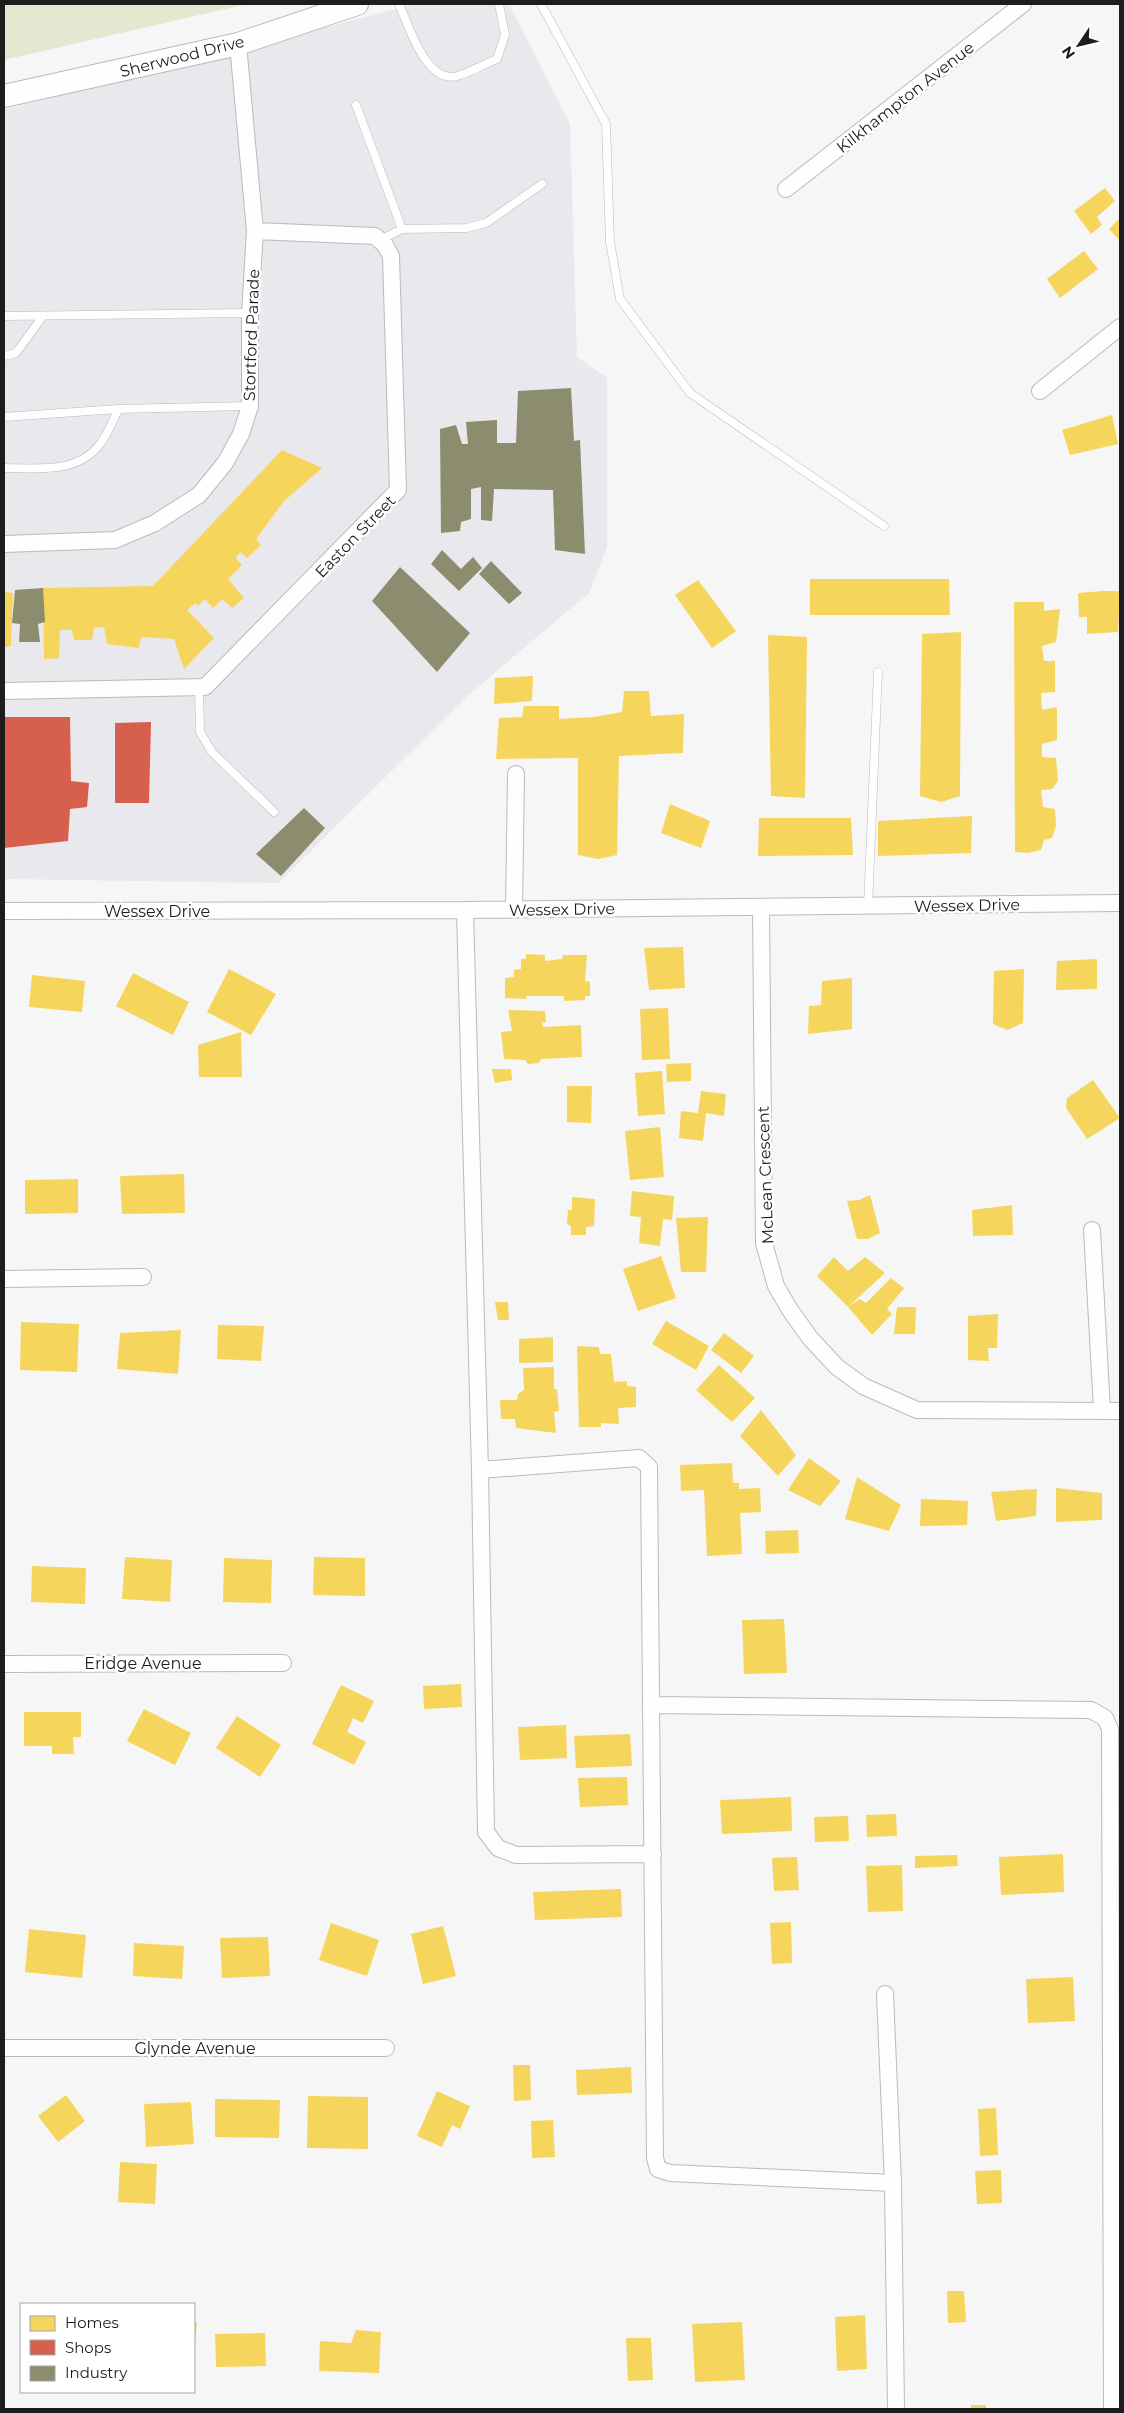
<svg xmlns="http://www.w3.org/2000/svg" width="1124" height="2413" font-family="Montserrat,sans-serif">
<rect width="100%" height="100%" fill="#f6f6f7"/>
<path fill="#e9e8ed" d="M416 4H509L570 124 577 357 607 378V547L589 593 465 698 279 883 4 879V110Z"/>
<path fill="#e4e8d0" d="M4 4H247L4 60Z"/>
<path fill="#f6d55c" d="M1105 188 1115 201 1097 217 1102 225 1091 234 1074 211Z
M1120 218V241L1109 229Z
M1084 251 1098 269 1060 298 1047 279Z
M1112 415 1118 444 1070 455 1062 430Z
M282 450 322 468 284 501 256 539 261 545 247 558 240 552 236 558 242 565 228 579 244 598 232 608 222 599 213 608 205 599 198 606 196 603 187 610 214 638 184 669 174 639 141 637 139 648 107 644 104 627 94 628 92 640H74L72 630H60L59 658 44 659 43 588 153 586Z
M810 579H949L950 615H810Z
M698 580 736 631 712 648 675 595Z
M1103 591H1120L1118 632 1087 634V617H1079L1078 593Z
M4 592 13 593 11 646 4 647Z
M1014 602H1044V611L1060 609 1056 642 1042 646 1044 661H1055V692L1041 693 1042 710 1057 707V740L1042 744V757L1056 758 1058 781 1052 789 1041 790 1043 807 1055 809 1056 826 1052 838 1044 840 1041 850 1028 853 1015 852Z
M961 632 960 796 941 802 920 796 922 634Z
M768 635 807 637 805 798 771 796Z
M533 676 532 701 494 704 495 678Z
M624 691H649L651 716 684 714 683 753 619 756 617 855 598 859 578 855V758L496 759 499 718 522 717 524 706H559V719L594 717 622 712Z
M670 804 710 821 701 848 661 833Z
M972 816 971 853 878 856V821Z
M759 818H851L853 855 758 856Z
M683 947 685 988 649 990 644 948Z
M526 954 545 955V961L562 959 563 955H587L585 981 590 982V996H585V1000L564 1001V996H526L527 999 505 998V978L514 977V970L521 969V959H526Z
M1097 959V989L1056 990 1057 961Z
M229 969 276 994 251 1035 207 1012Z
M1024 969 1023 1023 1007 1030 993 1024 994 971Z
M133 973 189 1002 173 1035 116 1006Z
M32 975 85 981 82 1012 29 1007Z
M852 978V1029L808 1034 809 1006 821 1005 822 981Z
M668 1008 670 1059 642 1060 640 1009Z
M508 1010 545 1011 546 1023 542 1022 543 1027 581 1025 582 1057 541 1059 539 1063 528 1064 525 1060 504 1059 501 1032 512 1031Z
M241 1032 242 1077H199L198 1045Z
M691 1063V1081L667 1082 666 1064Z
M492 1069H511L512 1080 495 1083Z
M662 1071 665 1114 638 1116 635 1073Z
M1093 1080 1120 1118 1087 1139 1066 1108 1067 1098Z
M567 1086H592L591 1123 567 1122Z
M701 1091 726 1094 724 1116 706 1113 703 1141 679 1138 681 1111 698 1113Z
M660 1127 664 1177 630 1180 625 1131Z
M184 1174 185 1213 122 1214 120 1176Z
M78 1179V1213L25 1214V1180Z
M632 1191 674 1196 672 1220 663 1219 660 1246 639 1243 641 1217 630 1216Z
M870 1195 880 1233 868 1239H857L847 1201 859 1200Z
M572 1197 595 1199 594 1226 586 1227V1235H571V1226L567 1224 568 1210H572Z
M1012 1205 1013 1235 973 1236 972 1210Z
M708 1217 706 1272H681L676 1218Z
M661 1256 676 1298 638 1311 623 1269Z
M834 1257 848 1271 865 1257 885 1273 848 1307 817 1276Z
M891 1278 904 1288 887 1309 892 1314 872 1335 848 1307 860 1299 866 1303Z
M495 1302H508L509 1320H498Z
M897 1307H916L915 1334H894Z
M998 1314 997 1348H988L989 1361 968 1360V1316Z
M666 1321 709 1346 696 1370 652 1344Z
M21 1322 79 1324 77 1372 20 1370Z
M218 1325 264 1326 261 1361 217 1359Z
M181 1330 178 1374 117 1369 120 1333Z
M724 1333 754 1356 741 1373 711 1350Z
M553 1337V1362L519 1363V1339Z
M577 1346 599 1347 600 1354H611L614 1382 627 1381V1386L636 1387V1407L618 1408 619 1424 601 1423V1427H579Z
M719 1365 755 1398 732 1422 696 1390Z
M554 1367V1389H557L559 1411 554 1412 556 1433 516 1428 515 1419H501L500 1400H517L518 1394 524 1390 523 1368Z
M761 1410 796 1455 778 1476 740 1436Z
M809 1458 841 1481 820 1506 788 1490Z
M732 1463 733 1483H739V1489L760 1488 761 1512 740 1513 742 1554 707 1556 704 1490 681 1491 680 1465Z
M857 1477 901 1505 889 1531 845 1519Z
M1056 1488 1102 1493V1520L1056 1522Z
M1037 1489 1036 1516 996 1521 991 1492Z
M921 1499 968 1501 967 1525 920 1526Z
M798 1530 799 1553 766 1554 765 1531Z
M125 1557 172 1560 170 1602 122 1599Z
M314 1557 365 1558V1596L313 1595Z
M224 1558 272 1560 271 1603 223 1602Z
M32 1566 86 1568 85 1604 31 1602Z
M784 1619 787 1673 744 1674 742 1620Z
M461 1684 462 1707 424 1709 423 1686Z
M341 1685 374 1701 363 1723 353 1718 347 1732 366 1742 354 1765 312 1744Z
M144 1709 191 1733 175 1765 127 1741Z
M24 1712H81V1737H73L74 1754H52V1746H24Z
M237 1716 281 1745 260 1777 216 1748Z
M566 1725 567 1758 520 1760 518 1727Z
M630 1734 632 1766 576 1768 574 1736Z
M627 1777 628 1805 580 1807 578 1778Z
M791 1797 792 1831 722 1834 720 1800Z
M896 1814 897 1836 867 1837 866 1815Z
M848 1816 849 1841 815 1842 814 1817Z
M1063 1854 1064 1892 1001 1895 999 1857Z
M957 1855 958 1866 915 1868V1856Z
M797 1857 799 1890 774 1891 772 1858Z
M902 1865 903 1911 868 1912 866 1866Z
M621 1889 622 1917 535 1920 533 1892Z
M791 1922 792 1963 772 1964 770 1923Z
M331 1923 379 1940 367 1976 319 1960Z
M443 1926 456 1976 423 1984 411 1934Z
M29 1929 86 1935 82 1978 25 1972Z
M268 1937 270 1976 222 1978 220 1938Z
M134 1943 184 1946 182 1979 133 1976Z
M1073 1977 1075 2021 1028 2023 1026 1979Z
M513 2065H530L531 2100 514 2101Z
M631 2067 632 2093 577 2095 576 2070Z
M437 2091 470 2106 460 2129 452 2125 442 2147 417 2136Z
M66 2095 85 2121 58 2142 38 2116Z
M308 2096 368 2097V2149L307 2148Z
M215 2099 280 2100 279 2138 215 2137Z
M191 2102 194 2144 146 2147 144 2104Z
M996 2108 998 2155 980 2156 978 2109Z
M553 2120 555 2157 532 2158 531 2121Z
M120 2162 157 2164 155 2204 118 2202Z
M1001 2170 1002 2203 977 2204 975 2171Z
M947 2291H964L966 2322 948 2323Z
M865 2315 867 2369 837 2371 835 2317Z
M194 2322 197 2323 195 2342H194Z
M742 2322 745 2380 695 2382 692 2324Z
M356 2330 381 2332 379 2373 319 2371 320 2341 351 2343Z
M265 2333 266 2366 216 2367 215 2334Z
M626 2338H651L653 2380 628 2381Z
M971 2405H986V2409H971Z"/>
<path fill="#d6604d" d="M4 717H70L71 781 89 783 87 807 70 809 68 841 4 848Z
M151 722 149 803H115V723Z"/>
<path fill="#8c8c6e" d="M571 388 574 441 580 440 585 554 555 550 553 490 494 489 492 521 481 520V487L471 489V519L461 522 460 531 441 533 440 429 456 425 462 444H468L466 422 497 420V443H516L518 391Z
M442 550 461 569 473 557 482 568 459 591 431 564Z
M491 561 522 593 509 604 479 574Z
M400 567 470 633 437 672 372 601Z
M43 588 45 622 38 624 40 642H19L20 624 12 623 15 590Z
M304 808 325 828 281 876 256 854Z"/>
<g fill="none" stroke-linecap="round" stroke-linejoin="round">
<defs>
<path id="lane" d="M399 4C409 26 426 84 457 76 471 72 484 64 497 59L505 35 499 4
M541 4 606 124 610 242 620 299 690 393 884 526
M356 105 402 229
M380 240 402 229 466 228 486 223 542 184
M4 316 250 313
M4 356 16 353 43 316
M4 417 118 409 250 406
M4 468C37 468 78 474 100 444 108 434 113 421 118 409
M199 688 200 732 212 752 274 812
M868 906 878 672"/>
<path id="street" d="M786 189 1023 4
M1040 391 1120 327
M4 544 115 540 155 523 199 495 225 463 241 434 250 406V313L255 231 238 44
M4 691 205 687 398 490 391 256 385 245 375 236 255 231
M761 907 764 1243 776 1286 790 1310 810 1338 837 1367 863 1386 917 1410 1120 1411
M465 910 480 1470 486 1832 498 1848 516 1855 653 1854
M514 910 516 774
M4 911 465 910 1120 903
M1092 1230 1102 1410
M4 1279 143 1277
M480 1470 639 1458 649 1467 655 2158 658 2169 670 2173 893 2183 896 2409
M4 1664 283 1663
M652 1705 1091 1710 1105 1718 1110 1729 1112 2409
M885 1994 893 2183
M4 2048H386"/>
<path id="secondary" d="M4 96 238 44 357 4"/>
</defs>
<use href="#lane" stroke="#bababa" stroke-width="9"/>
<use href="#street" stroke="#bababa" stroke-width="18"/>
<use href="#secondary" stroke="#bababa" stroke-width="24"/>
<use href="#lane" stroke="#fefefe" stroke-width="8"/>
<use href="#street" stroke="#fefefe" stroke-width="16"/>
<use href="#secondary" stroke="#fefefe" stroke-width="22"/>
</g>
<g text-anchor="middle" stroke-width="5" stroke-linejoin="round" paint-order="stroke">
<g font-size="16" fill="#1d1d1e" stroke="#fff">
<text transform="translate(182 56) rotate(-14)" y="6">Sherwood Drive</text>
<text transform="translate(905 97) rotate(-38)" y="6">Kilkhampton Avenue</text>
<text transform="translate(251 335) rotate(-88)" y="6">Stortford Parade</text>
<text transform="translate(355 536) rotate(-46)" y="6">Easton Street</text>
<text transform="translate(967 905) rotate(-1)" y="6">Wessex Drive</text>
<text transform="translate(562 909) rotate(-1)" y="6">Wessex Drive</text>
<text x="157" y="917">Wessex Drive</text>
<text transform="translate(765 1175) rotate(-92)" y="6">McLean Crescent</text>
<text x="143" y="1669">Eridge Avenue</text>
<text x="195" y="2054">Glynde Avenue</text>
</g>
</g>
<rect width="1124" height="2413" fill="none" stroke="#1d1d1e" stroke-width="10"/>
<rect x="20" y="2303" width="175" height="90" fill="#ffffff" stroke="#a5a5a5"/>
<rect x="30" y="2316" width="25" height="15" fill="#f6d55c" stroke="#a5a5a5"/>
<text x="65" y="2328" font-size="15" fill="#1d1d1e">Homes</text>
<rect x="30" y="2340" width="25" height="15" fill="#d6604d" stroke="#a5a5a5"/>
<text x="65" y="2353" font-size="15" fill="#1d1d1e">Shops</text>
<rect x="30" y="2366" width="25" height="15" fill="#8c8c6e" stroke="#a5a5a5"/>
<text x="65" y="2378" font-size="15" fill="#1d1d1e">Industry</text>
<g transform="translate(1079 45) rotate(235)" stroke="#ffffff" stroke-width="4" paint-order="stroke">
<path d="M0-4L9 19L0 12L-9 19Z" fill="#1d1d1e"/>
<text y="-8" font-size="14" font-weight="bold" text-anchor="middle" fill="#1d1d1e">N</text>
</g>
</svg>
